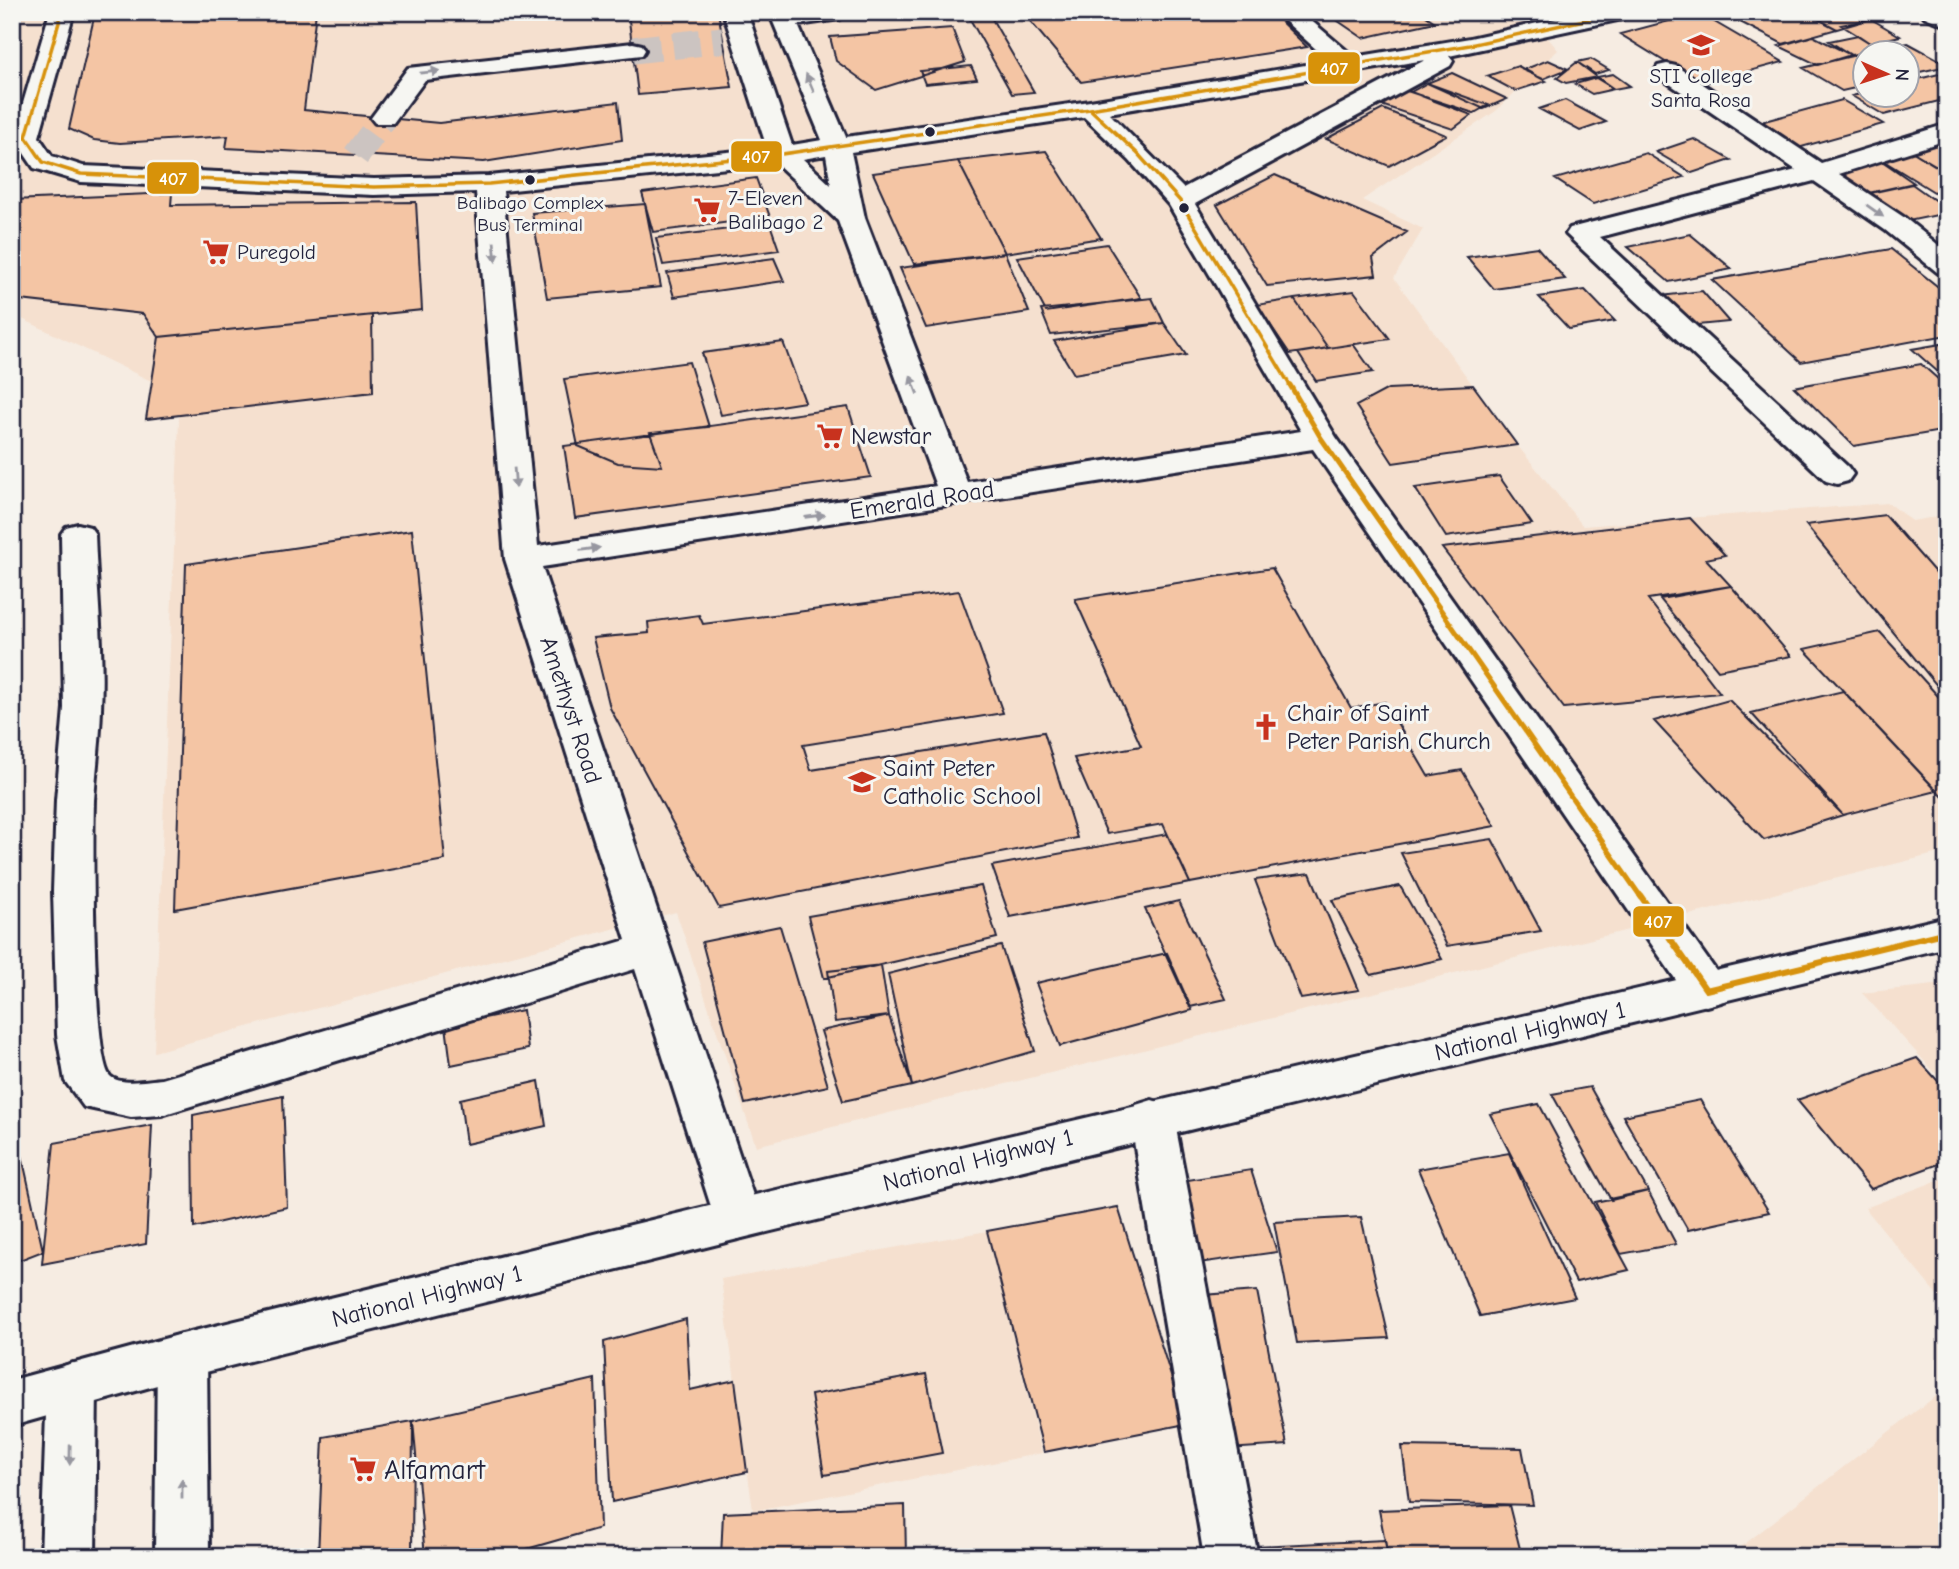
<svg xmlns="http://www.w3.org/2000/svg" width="1959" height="1569" font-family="'Comic Neue',sans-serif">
<rect width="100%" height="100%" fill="#f6ece2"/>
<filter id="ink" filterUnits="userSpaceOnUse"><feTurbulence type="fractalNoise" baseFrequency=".0143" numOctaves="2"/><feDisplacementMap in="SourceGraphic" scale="14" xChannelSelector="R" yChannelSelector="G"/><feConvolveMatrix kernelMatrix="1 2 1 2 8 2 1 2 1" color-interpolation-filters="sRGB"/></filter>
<g filter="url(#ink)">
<path fill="#f5e0cf" d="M12 12H1526L1558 50 1496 111 1362 200 1423 229 1394 278 1517 445 1583 526 1889 503 1912 521 1947 515V851L756 1146 676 912 154 1052 180 395 12 314Z
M1943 984 1947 988V1086L1862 993Z
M1947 1177V1307L1865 1208Z
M987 1231 1042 1453 753 1511 721 1279Z
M1947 1388V1557H1728L1904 1420Z"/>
<path fill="#f4c5a4" stroke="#22223b" stroke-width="2" d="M316 12 304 110 439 123 618 102 622 140 484 162 226 148 228 136 120 143 94 140 69 129 95 13Z
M628 12H718L732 87 638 95Z
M966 12H988L1034 92 1012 94Z
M1046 12H1271L1307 47 1081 82 1025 15Z
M1325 12H1420L1435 22 1363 38Z
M1776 12H1805L1837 29 1783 44 1740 22Z
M1805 12H1857L1871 19 1837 29Z
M1699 13 1783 62 1701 84 1620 34Z
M1871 19 1900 36 1870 43 1841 25Z
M952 28 965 62 876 90 836 61 830 37Z
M1858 35 1880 50 1851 55 1829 41Z
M1813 36 1851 55 1818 65 1779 46Z
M1908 43 1947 64V66L1906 75V52H1868Z
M1864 53V86L1842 91 1803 68Z
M1591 59 1609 70 1595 74 1577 62Z
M1548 60 1568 69 1543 79 1523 70Z
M1577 62 1597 77 1566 83 1557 78Z
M971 66 977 79 925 84 920 71Z
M1518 66 1546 81 1515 91 1487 76Z
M1947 72V99L1884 115 1852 96 1864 93 1906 94V82Z
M1452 73 1507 99 1484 109 1427 83Z
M1613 74 1630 86 1614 89 1597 77Z
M1596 78 1614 89 1592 94 1575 84Z
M1427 83 1488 105 1471 115 1411 92Z
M1404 90 1474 113 1453 129 1381 105Z
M1565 100 1606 122 1580 131 1539 109Z
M1842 100 1883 124 1798 148 1757 123Z
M1383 109 1446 135 1389 166 1326 139Z
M1694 139 1731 160 1692 173 1656 152Z
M1947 141V172L1910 150Z
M1910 150 1947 173V200L1879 158Z
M1046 151 1101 238 1005 253 958 161Z
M1646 153 1684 177 1593 204 1555 179Z
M958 161 1005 253 914 264 873 173Z
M1882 161 1914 183 1864 194 1832 172Z
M1275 175 1407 232 1373 258 1376 275 1267 286 1217 205Z
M756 178 770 217 653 232 642 193Z
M1912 184 1947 209V213L1899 223 1861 195Z
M172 193 171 205 416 202 422 310 159 337 143 314 12 299 13 200Z
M645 204 661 287 547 298 532 213Z
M770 224 779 250 663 265 656 238Z
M1690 234 1732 269 1669 282 1628 247Z
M1107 244 1141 298 1046 312 1017 257Z
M1537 247 1565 279 1494 289 1467 257Z
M1891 249 1947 294V335L1801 362 1712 280Z
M1005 253 1029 312 926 328 900 268Z
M774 258 784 281 674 297 667 273Z
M1585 290 1615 321 1569 329 1539 297Z
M1354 291 1390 339 1328 348 1294 299Z
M1702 291 1729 322 1687 326 1661 296Z
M1152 298 1164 323 1051 335 1041 310Z
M1294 299 1328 348 1290 354 1257 305Z
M372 315 373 392 146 419 159 337Z
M1164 323 1186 355 1074 374 1054 341Z
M783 342 805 402 721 415 702 353Z
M1947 343V380L1912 349Z
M1353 344 1373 372 1316 381 1298 353Z
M689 362 709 427 650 433 662 466 618 463 578 446 564 379Z
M1921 364 1947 387V430L1854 446 1794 387Z
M1473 385 1517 445 1393 463 1356 406 1388 389Z
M848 407 871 477 575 518 564 446Z
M1499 476 1532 524 1446 537 1415 488Z
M1885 515 1947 586V698L1806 525Z
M1690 518 1725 555 1706 559 1731 586 1648 599 1720 693 1564 708 1442 548Z
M412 530 445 860 175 909 186 564Z
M1272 568 1351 708 1385 702 1428 776 1462 770 1495 826 1190 883 1163 824 1107 834 1074 758 1141 746 1075 599Z
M1731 586 1791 656 1718 670 1660 599Z
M959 591 1003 713 803 745 811 770 1044 732 1077 838 719 908 610 708 593 638 649 633 648 622 699 615 703 624Z
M1880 632 1947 706V796L1943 797 1804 649Z
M1843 691 1937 791 1843 815 1751 713Z
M1729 700 1843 815 1764 840 1654 721Z
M1167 834 1190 883 1010 917 992 866Z
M1492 839 1541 931 1447 946 1401 853Z
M1310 873 1359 990 1301 999 1255 880Z
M981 886 997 938 824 978 808 916Z
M1400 886 1442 959 1371 975 1332 900Z
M1179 901 1226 999 1190 1007 1145 909Z
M780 926 828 1086 745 1104 702 942Z
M1001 946 1035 1051 912 1086 888 974Z
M1167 953 1192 1010 1060 1046 1036 983Z
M881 965 889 1016 835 1022 828 971Z
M523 1010 528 1049 451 1065 446 1026Z
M889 1016 912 1086 843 1101 821 1031Z
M1917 1058 1947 1091V1161L1871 1189 1797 1100Z
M539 1081 546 1126 466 1144 460 1099Z
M1590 1087 1648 1191 1611 1200 1552 1094Z
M283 1096 287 1207 194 1228 193 1115Z
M1700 1100 1769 1212 1688 1230 1623 1116Z
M12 1102 18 1138 12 1140Z
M1539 1104 1629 1270 1576 1282 1490 1114Z
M152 1125 146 1244 42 1264 54 1143Z
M18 1138 43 1251 12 1263V1140Z
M1509 1153 1575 1298 1480 1316 1418 1169Z
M1251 1170 1277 1252 1199 1263 1175 1182Z
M1648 1191 1676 1244 1621 1254 1595 1202Z
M1118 1207 1186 1424 1044 1452 987 1231Z
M1361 1217 1389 1338 1297 1343 1274 1222Z
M1257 1291 1287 1445 1228 1449 1203 1295Z
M686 1319 690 1390 735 1380 747 1472 612 1502 604 1342Z
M926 1374 942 1453 824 1475 811 1395Z
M595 1379 600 1528 527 1549 519 1557H425L413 1421Z
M413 1421 412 1557H318L323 1437Z
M1402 1446 1522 1448 1533 1505 1409 1502Z
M905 1505 906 1557H721L723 1513Z
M1509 1505 1522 1557H1388L1379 1510Z
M1385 1540 1388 1557H1256L1255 1546Z"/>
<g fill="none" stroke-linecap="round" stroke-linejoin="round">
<path stroke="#ccc4c1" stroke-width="27" stroke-dasharray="27 13" stroke-linecap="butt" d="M633 50 723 40
M356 156 384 118"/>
<defs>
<path id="minor" d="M50 12H74L39 137 52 156 83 166 374 179 489 176 767 148 723 12H747L792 145 822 140 769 12H852L840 19 798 25 846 137 1090 101 1329 61 1275 12H1301L1354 57 1470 38 1588 12H1634L1622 19 1449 56 1453 61 1450 66 1195 204 1336 437 1721 978 1727 990 1721 1002 1706 1006 1691 1002 1313 449 542 567 761 1219 755 1233 738 1239 721 1233 715 1219 635 969 162 1115 131 1117 84 1107 65 1081 57 1035 53 891 56 800 64 708 61 534 66 527 78 524 90 527 95 534C97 592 104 652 101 710 100 740 96 770 94 800 93 837 92 1057 110 1076 120 1086 149 1080 162 1079L626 940 505 559 476 192 374 195 81 182 34 168 13 137ZM1425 60 1183 188 1109 113ZM1084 117 1129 160 1169 205 1301 431 967 482 865 218 851 152ZM826 155 831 185 803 159ZM776 163 838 221 936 486 538 546 503 191Z
M633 43 642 45 645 50 642 55 425 80 393 123H375L371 118 408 68Z
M1667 64 1676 66 1821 163 1947 124V140L1839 174 1905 218 1947 252V274L1937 272 1885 230 1814 181 1600 237 1848 467 1853 474 1848 481 1837 484 1826 481 1566 234 1570 228 1796 170 1658 76 1655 71 1658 66Z
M1152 1100 1168 1105 1174 1118 1258 1557H1204L1130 1118 1136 1105Z
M182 1334 200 1340 207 1356 209 1557H155L157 1356 164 1340Z
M72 1363 90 1370 97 1386 95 1557H41L47 1386 54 1370Z"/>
<path id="major" d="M1921 12H1947V26L1925 17Z"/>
<path id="highway" d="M1947 917V947L738 1239 182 1378 12 1426V1380L182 1334 738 1199Z"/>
</defs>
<use href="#minor" stroke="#22223b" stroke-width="6"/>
<use href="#major" stroke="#22223b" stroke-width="6"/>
<use href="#highway" stroke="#22223b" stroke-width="6"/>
<use href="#minor" fill="#f6f6f2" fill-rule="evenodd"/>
<use href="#major" fill="#f6f6f2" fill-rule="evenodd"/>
<use href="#highway" fill="#f6f6f2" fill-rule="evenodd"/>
<defs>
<path id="bus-1-far2" d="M62 12 26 137 43 162 81 174 374 187 489 184 782 154 1090 109 1470 45 1621 12
M1090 109 1138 154 1180 201 1291 387"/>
<path id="bus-1-far1" d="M1290 385 1321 438 1641 897"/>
<path id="bus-1" d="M1640 895 1706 990 1947 932"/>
</defs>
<use href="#bus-1-far2" stroke="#f6f6f2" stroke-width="7"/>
<use href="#bus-1-far1" stroke="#f6f6f2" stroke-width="10"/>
<use href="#bus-1" stroke="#f6f6f2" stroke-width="11"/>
<use href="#bus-1-far2" stroke="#d79209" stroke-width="3.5"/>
<use href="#bus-1-far1" stroke="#d79209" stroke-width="5"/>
<use href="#bus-1" stroke="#d79209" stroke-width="6"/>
</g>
<defs><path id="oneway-solid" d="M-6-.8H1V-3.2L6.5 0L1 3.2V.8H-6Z" transform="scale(1.75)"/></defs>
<g fill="#9797a0">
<use href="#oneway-solid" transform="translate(430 72) rotate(-6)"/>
<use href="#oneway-solid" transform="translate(810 83) rotate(-113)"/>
<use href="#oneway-solid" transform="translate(1875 211) rotate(35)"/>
<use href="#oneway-solid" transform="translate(495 252) rotate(85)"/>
<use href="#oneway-solid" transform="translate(914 385) rotate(-111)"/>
<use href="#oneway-solid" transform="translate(515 478) rotate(85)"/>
<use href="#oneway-solid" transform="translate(815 516) rotate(-8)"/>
<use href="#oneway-solid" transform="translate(590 549) rotate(-8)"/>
<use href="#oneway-solid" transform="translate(70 1455) rotate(91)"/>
<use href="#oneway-solid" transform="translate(182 1489) rotate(-90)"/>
</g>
</g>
<defs>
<symbol id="university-bare" viewBox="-9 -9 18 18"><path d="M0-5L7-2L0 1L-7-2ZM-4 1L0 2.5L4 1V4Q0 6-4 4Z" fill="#c8321e" stroke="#f6f6f2" stroke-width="2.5" paint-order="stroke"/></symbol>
<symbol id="supermarket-bare" viewBox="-9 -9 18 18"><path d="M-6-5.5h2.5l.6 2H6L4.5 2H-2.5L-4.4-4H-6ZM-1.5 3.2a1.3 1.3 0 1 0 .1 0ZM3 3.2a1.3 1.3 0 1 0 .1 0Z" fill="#c8321e" stroke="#f6f6f2" stroke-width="2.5" paint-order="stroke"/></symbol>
<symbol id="church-bare" viewBox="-9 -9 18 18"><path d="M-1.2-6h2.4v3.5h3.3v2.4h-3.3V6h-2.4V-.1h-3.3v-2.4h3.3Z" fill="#c8321e" stroke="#f6f6f2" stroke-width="2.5" paint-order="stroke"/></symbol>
<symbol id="school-bare" viewBox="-9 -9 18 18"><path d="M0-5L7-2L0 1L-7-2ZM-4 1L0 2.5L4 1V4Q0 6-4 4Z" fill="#c8321e" stroke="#f6f6f2" stroke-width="2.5" paint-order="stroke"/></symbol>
</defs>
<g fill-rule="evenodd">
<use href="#university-bare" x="1682" y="26" width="38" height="38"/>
<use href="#supermarket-bare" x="688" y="191" width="38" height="38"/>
<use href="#supermarket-bare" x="197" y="233" width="38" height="38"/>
<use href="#supermarket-bare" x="811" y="417" width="38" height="38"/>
<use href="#church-bare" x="1247" y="708" width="38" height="38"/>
<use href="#school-bare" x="843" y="763" width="38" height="38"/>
<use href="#supermarket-bare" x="344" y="1450" width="38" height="38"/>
</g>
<g fill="#22223b" stroke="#f6f6f2" stroke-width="2.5">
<circle cx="930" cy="132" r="6"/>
<circle cx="530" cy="180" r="6"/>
<circle cx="1184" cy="208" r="6"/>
</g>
<g text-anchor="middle" stroke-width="6" stroke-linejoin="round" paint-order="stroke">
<g font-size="19" fill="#22223b" stroke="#f6f6f2">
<text x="530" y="209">Balibago Complex<tspan x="530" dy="22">Bus Terminal</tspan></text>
</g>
<g font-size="21" fill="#22223b" stroke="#f6f6f2" text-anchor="start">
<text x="1701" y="83" text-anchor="middle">STI College<tspan x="1701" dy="24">Santa Rosa</tspan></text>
<text x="728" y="205">7-Eleven<tspan x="728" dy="24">Balibago 2</tspan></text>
<text x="237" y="259">Puregold</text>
</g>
<g font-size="24" fill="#22223b" stroke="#f6f6f2" text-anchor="start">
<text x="851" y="444">Newstar</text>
<text x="1287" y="721">Chair of Saint<tspan x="1287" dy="28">Peter Parish Church</tspan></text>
<text x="883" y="776">Saint Peter<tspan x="883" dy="28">Catholic School</tspan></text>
</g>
<g font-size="24" fill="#22223b" stroke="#f6f6f2">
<text transform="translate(922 500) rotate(-9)" y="8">Emerald Road</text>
<text transform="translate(571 710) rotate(72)" y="8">Amethyst Road</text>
<text transform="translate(1530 1031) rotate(-13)" y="8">National Highway 1</text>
<text transform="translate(978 1160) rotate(-14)" y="8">National Highway 1</text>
<text transform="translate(427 1296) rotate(-14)" y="8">National Highway 1</text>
</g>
<g font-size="28" fill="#22223b" stroke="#f6f6f2" text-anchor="start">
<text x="384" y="1479">Alfamart</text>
</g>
</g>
<g stroke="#f6f6f2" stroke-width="2.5">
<rect x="1307" y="51" width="54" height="34" rx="7" fill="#d79209"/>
<rect x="730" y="140" width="53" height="33" rx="7" fill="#d79209"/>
<rect x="146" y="161" width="54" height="34" rx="7" fill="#d79209"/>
<rect x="1632" y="905" width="53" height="33" rx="7" fill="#d79209"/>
</g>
<g font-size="19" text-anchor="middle" font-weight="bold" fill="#fff">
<text x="1334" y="75">407</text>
<text x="756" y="163">407</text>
<text x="173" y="185">407</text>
<text x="1658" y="928">407</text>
</g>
<rect width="1959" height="1569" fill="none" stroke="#f6f6f2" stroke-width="42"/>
<rect x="21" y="21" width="1917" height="1527" fill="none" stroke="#22223b" stroke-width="2.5" filter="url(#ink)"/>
<g transform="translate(1886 74) rotate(93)"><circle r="33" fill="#f6f6f2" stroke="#a1a1a9" stroke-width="2"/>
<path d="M0-5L12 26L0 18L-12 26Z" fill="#c8321e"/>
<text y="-10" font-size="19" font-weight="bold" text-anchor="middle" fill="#22223b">N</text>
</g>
</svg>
